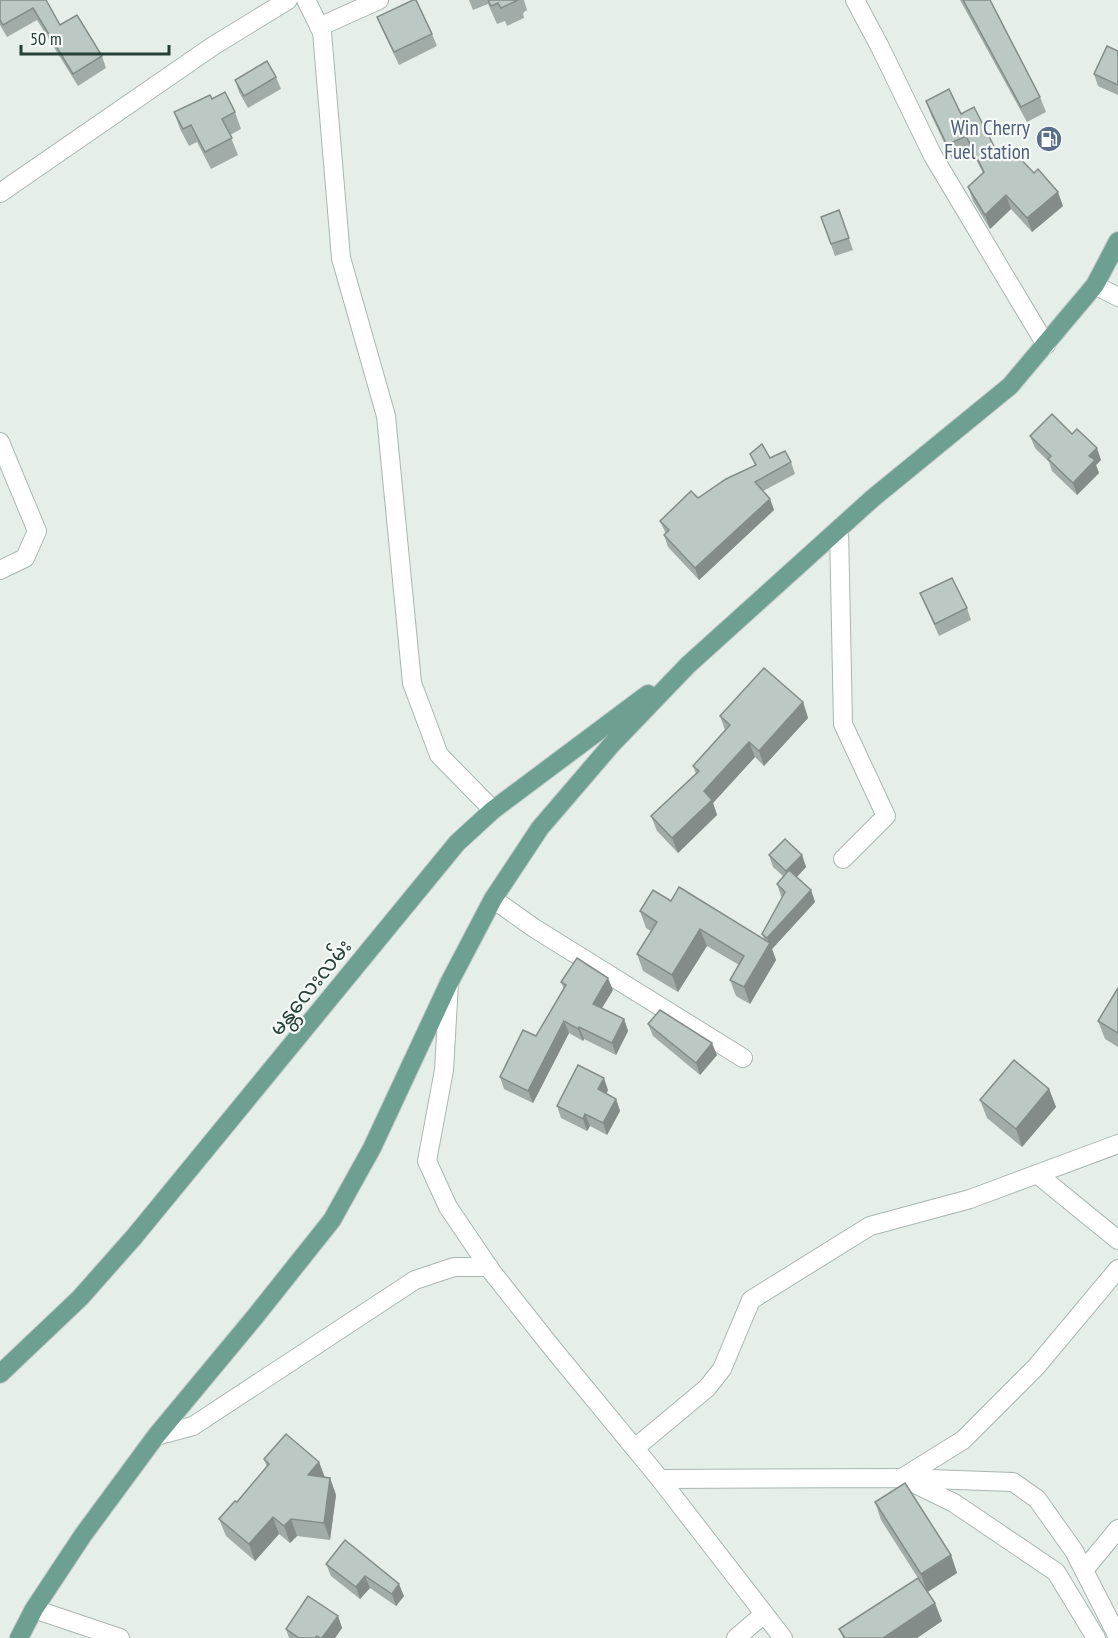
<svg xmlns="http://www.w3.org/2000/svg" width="1118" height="1638" font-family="'PT Sans Narrow','Noto Sans Myanmar',sans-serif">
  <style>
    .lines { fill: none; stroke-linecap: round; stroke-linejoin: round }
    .minor-casing { stroke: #a9b6b1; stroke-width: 20 }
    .major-casing { stroke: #c2c9c7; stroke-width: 20 }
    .minor { stroke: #fff; stroke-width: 18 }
    .major { stroke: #6ea091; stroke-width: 18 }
    .wall { fill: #a1aca8 }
    .shaded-wall { fill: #838c88 }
    .building { fill: #bbc8c3; stroke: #838c88; stroke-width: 1.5 }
    .labels { text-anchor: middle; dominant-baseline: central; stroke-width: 4.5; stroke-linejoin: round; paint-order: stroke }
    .service-label { font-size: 21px; fill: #4e5e75; stroke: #f6faf8; text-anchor: end }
    .street-label { font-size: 21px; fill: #263f37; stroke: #f6faf8 }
  </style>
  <rect width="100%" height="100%" fill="#e6eeea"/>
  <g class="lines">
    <g class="minor-casing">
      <g id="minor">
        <polyline points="306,0 322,32 341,258 386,416 412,683 439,755 493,810"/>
        <polyline points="855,0 880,47 933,156 1046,345"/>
        <polyline points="319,27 379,0"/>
        <polyline points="0,193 213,46 288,0"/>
        <polyline points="1095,285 1118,297"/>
        <polyline points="0,442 37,531 25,558 0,570"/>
        <polyline points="839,529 843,724 886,816 843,859"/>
        <polyline points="493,899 534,928 743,1058"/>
        <polyline points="449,983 444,1070 427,1161 448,1207 492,1272 553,1349 660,1479 902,1478 1013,1482 1037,1499 1074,1551 1118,1637"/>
        <polyline points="1037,1174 1118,1240"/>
        <polyline points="156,1436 193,1426 415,1280 454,1267 489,1267"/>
        <polyline points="635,1448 707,1388 722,1369 751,1300 870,1226 970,1199 1118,1144"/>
        <polyline points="902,1478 963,1440 1036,1367 1118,1269"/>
        <polyline points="660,1479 783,1638"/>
        <polyline points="909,1481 954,1503 1056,1572 1096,1638"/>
        <polyline points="1084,1570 1118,1529"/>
        <polyline points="34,1609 120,1638"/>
        <polyline points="736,1638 764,1614"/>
      </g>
    </g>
    <g class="major-casing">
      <g id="major">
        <polyline points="0,1374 80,1298 134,1237 457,843 493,810 648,694"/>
        <polyline points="19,1638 34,1609 83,1535 156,1436 254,1318 332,1220 372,1148 449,983 493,899 540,828 612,744 688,665 873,498 1010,386 1095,285 1118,241"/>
      </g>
    </g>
    <use href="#minor" class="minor"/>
    <use href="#major" class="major"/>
  </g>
  <g class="wall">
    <polygon points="0,0 46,0 60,25 102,56 106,68 78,86 37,20 7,37 0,25"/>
    <polygon points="469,0 524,0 527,10 523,13 524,18 507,26 505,21 497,24 488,4 473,10"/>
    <polygon points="960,0 990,0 1040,97 1046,112 1027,122"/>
    <polygon points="377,17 432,34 437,46 399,65 382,29"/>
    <polygon points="1118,51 1118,95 1098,86 1094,74"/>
    <polygon points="276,77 281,89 248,108 239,92 235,80"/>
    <polygon points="926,101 961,114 1000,158 1063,206 1032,232 1011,209 990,229 973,201 968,187 983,173 971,150 952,159 931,115"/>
    <polygon points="174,112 235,112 241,129 230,135 238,155 211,169 197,142 189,146 180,129"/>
    <polygon points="839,210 853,250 835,256 821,217"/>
    <polygon points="1072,434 1101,460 1096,465 1099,473 1077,495 1052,471 1049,462 1035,448 1030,436"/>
    <polygon points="750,454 791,462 795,474 763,491 770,499 774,510 699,580 668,547 664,535 666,534 660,521 698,498 755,465"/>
    <polygon points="920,593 967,608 971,620 939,636 925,605"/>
    <polygon points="803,702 808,718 764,766 755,757 713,803 717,815 678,853 657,831 651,816 696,774 693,766 725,730 720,716"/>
    <polygon points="769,855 802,855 806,867 797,877 811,890 815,902 772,949 776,960 750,1004 736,996 730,980 739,965 707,946 678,992 643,971 637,954 651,931 646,928 640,911 671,901 764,939 762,934 782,897 781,896 777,884 783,876 773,867"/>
    <polygon points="561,982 613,990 602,1008 624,1019 628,1031 616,1055 584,1039 583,1041 569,1033 533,1103 504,1089 500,1077 536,1036 564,989"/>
    <polygon points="1118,988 1118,1047 1105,1039 1098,1021"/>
    <polygon points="648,1024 717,1055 700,1075 653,1036"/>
    <polygon points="1049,1089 1056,1107 1022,1147 987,1118 980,1100"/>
    <polygon points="608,1090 606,1094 616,1099 620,1111 607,1135 590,1126 587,1131 561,1118 557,1106"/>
    <polygon points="264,1459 319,1462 325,1477 330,1478 336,1495 330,1540 297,1536 290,1543 279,1534 255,1561 226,1536 219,1519 237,1502 267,1467"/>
    <polygon points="875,1502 951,1555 957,1573 928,1592 942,1621 917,1638 843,1638 839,1629 918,1578 881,1520"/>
    <polygon points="345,1540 404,1596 396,1606 370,1588 360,1599 331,1576 326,1564"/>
    <polygon points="338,1616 342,1628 335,1638 289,1638 286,1629"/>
  </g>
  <g class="shaded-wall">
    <polygon points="1058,192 1063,206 1032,232 1027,218"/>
    <polygon points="1006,195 1011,209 990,229 985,215"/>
    <polygon points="1097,448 1101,460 1096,465 1099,473 1077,495 1073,483 1089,456"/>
    <polygon points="770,499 774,510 699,580 695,568"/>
    <polygon points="803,702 808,718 764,766 759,751"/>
    <polygon points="749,742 755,757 713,803 717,815 678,853 672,838 704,791"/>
    <polygon points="802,855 806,867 791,883 786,871"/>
    <polygon points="811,890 815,902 772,949 776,960 750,1004 744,987 769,944 767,938"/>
    <polygon points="700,929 707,946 678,992 672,975"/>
    <polygon points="608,978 613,990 597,1016 593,1004"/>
    <polygon points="624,1019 628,1031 616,1055 612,1043"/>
    <polygon points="564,1021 569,1033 533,1103 528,1091"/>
    <polygon points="579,1027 584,1039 583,1041 578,1029"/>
    <polygon points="712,1043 717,1055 700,1075 696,1063"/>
    <polygon points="604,1078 608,1090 603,1102 598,1089"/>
    <polygon points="1049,1089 1056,1107 1022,1147 1016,1129"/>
    <polygon points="616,1099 620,1111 607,1135 603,1123"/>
    <polygon points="585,1114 590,1126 587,1131 583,1119"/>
    <polygon points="319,1462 325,1479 308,1475"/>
    <polygon points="330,1478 336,1495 330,1540 324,1523"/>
    <polygon points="273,1517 279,1534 255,1561 249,1544"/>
    <polygon points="291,1519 297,1536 290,1543 284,1526"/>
    <polygon points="951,1555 957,1573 927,1592 921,1574"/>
    <polygon points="365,1576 370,1588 360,1599 356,1587"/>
    <polygon points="399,1584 404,1596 396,1606 392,1594"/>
    <polygon points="935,1603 942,1621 917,1638 883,1638"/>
    <polygon points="338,1616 342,1628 335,1638 322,1638"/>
  </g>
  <g class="building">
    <polygon points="0,0 46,0 60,25 77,15 102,56 73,74 33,8 3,25 0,20"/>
    <polygon points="413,0 416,0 432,34 394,52 377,17"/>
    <polygon points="488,0 518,0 501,8 498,3 491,6"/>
    <polygon points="963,0 990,0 1040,97 1021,107"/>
    <polygon points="1107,46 1118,51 1118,85 1094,74"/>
    <polygon points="267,61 276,77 244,96 235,80"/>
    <polygon points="949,89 961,114 974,107 1000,158 1010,148 1034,173 1038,169 1058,192 1027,218 1006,195 985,215 968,187 984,172 966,136 947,145 926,101"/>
    <polygon points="225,92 235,112 222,119 232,138 205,152 191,125 183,129 174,112 210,95 212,99"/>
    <polygon points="839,210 849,238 831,244 821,217"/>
    <polygon points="1052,414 1072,434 1077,429 1097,448 1089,456 1095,460 1073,483 1048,459 1051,456 1030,436"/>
    <polygon points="762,444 770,458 785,451 791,462 755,482 770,499 695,568 664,535 669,530 660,521 691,491 698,498 726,479 756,465 750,454"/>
    <polygon points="952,578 967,608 935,624 920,593"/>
    <polygon points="764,668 803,702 759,751 749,742 704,791 712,800 672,838 651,816 699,771 693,766 730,725 720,716"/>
    <polygon points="785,839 802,855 786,871 769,855"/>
    <polygon points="789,870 811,890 767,938 762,934 785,892 777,884"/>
    <polygon points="679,887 770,943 744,987 730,980 744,956 700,929 672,975 637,954 657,922 640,911 653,890 671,901"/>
    <polygon points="577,958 608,978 593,1004 624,1019 612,1043 579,1027 578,1029 564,1021 528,1091 500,1077 523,1030 536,1036 566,985 561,982"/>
    <polygon points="1118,988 1118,1033 1098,1021"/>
    <polygon points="660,1010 712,1043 696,1063 648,1024"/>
    <polygon points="1014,1060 1049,1089 1016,1129 980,1100"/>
    <polygon points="578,1065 604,1078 598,1089 616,1099 603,1123 585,1114 583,1119 557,1106"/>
    <polygon points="286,1434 319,1462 308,1475 330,1478 324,1523 291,1519 284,1526 273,1517 249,1544 219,1519 235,1501 237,1502 269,1464 264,1459"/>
    <polygon points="905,1483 951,1555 921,1574 875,1502"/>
    <polygon points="345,1540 399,1584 392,1594 365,1576 356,1587 326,1564"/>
    <polygon points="918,1578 935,1603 883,1638 845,1638 839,1629"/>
    <polygon points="308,1596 338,1616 322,1638 320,1638 317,1636 315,1638 299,1638 286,1629"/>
  </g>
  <defs>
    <g id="fuel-disc" transform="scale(1.35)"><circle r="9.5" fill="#5c6f8a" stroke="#f6faf8"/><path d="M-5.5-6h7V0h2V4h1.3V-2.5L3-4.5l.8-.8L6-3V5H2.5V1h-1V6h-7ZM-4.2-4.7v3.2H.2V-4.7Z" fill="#fff"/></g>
  </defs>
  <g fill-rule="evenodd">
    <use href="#fuel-disc" x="1049" y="139"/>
  </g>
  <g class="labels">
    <g class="service-label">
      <text x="1030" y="127">Win Cherry<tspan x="1030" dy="24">Fuel station</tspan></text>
    </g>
    <g class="street-label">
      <text transform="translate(310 987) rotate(-51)">မန္တလေးလမ်း</text>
    </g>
  </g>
  <path d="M21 45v9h148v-9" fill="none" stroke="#263f37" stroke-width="3"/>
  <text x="30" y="45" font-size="18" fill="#263f37" stroke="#f6faf8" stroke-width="4.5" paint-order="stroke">50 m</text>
</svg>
